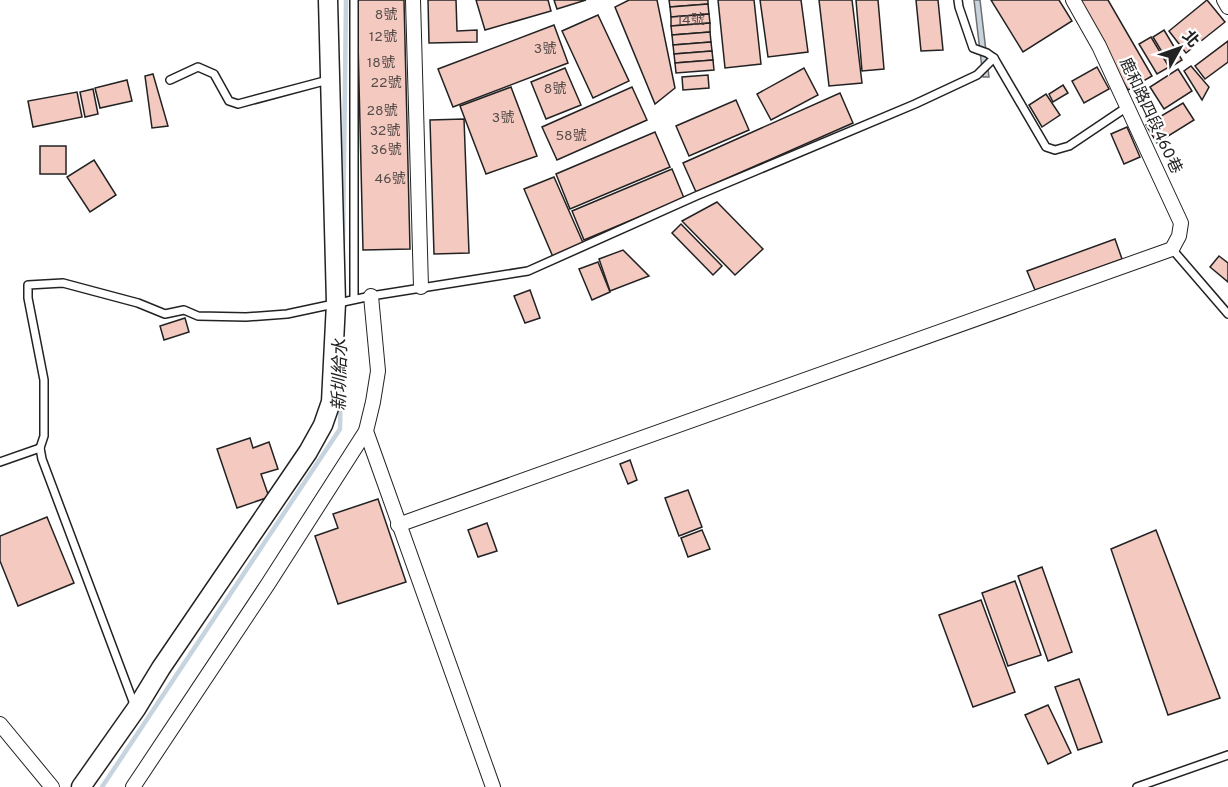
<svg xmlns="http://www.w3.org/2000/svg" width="1228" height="787" font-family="Overpass,'Noto Sans TC',sans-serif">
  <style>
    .water { fill: #c7d3dd; stroke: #6f6f6f; stroke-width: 1.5 }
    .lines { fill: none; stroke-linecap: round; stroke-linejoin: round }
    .stream { stroke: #c7d3dd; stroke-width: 4.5 }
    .building { fill: #f3c9c0; stroke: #222; stroke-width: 1.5 }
    .service-casing { stroke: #222; stroke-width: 10 }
    .minor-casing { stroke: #222; stroke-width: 16 }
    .tertiary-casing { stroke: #222; stroke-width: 21 }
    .service { stroke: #fff; stroke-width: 7 }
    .minor { stroke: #fff; stroke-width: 14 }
    .tertiary { stroke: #fff; stroke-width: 18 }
    .labels { text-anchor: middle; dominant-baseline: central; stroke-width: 4.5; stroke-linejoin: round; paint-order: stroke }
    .number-label { font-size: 14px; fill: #564c4a }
    .street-label { font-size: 16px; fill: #222; stroke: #fff }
    .water-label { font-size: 18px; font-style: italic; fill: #222; stroke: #fff }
  </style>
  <rect width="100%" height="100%" fill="#fff"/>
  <polygon class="water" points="974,0 980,0 989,77 983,77"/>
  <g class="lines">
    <g class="stream">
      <polyline points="343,244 346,0"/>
      <polyline points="102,787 340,429 341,370"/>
    </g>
  </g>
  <g class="building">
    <polygon points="357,0 404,0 410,249 363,250"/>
    <polygon points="428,0 456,0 457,31 477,30 477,42 429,43"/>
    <polygon points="476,0 548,0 551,11 485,30"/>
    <polygon points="554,0 586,0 557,9"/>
    <polygon points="629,0 657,0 675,88 655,104 615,7"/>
    <polygon points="669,0 708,0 708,4 670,7"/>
    <polygon points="718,0 754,0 761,64 725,68"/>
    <polygon points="760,0 801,0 808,52 768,57"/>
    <polygon points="819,0 852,0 862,83 829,86"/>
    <polygon points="856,0 878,0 884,69 862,71"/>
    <polygon points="916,0 938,0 943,50 921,51"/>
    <polygon points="991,0 1059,0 1072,21 1023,52"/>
    <polygon points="1076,0 1108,0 1152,76 1128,90"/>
    <polygon points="1207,0 1225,22 1186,53 1169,31"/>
    <polygon points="708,4 709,14 671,17 670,7"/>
    <polygon points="709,14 710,23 671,26 671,17"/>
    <polygon points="598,15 629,81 593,98 562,31"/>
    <polygon points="710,23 710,32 672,35 671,26"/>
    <polygon points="554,25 568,63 453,107 438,69"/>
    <polygon points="1164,30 1182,60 1171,67 1153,37"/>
    <polygon points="710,32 711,42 673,45 672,35"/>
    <polygon points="1151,37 1169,67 1157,74 1139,44"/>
    <polygon points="1228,41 1228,62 1205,79 1195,66"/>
    <polygon points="711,42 712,51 674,54 673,45"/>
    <polygon points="712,51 713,60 675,63 674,54"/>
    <polygon points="713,60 714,70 676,73 675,63"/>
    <polygon points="1191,66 1209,87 1202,100 1184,71"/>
    <polygon points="1097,67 1109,89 1084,103 1072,81"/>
    <polygon points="565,68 581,105 546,119 531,82"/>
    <polygon points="804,68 818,95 771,120 757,94"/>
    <polygon points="1178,69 1192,91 1164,109 1150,87"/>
    <polygon points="153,74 168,126 152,128 145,76"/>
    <polygon points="708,75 709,88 683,90 682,77"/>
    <polygon points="127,80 132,101 100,108 95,88"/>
    <polygon points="1063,85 1068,93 1053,102 1049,94"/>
    <polygon points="511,87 537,156 486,174 460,106"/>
    <polygon points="632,87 647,120 557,160 542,127"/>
    <polygon points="93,89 98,114 85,117 80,92"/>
    <polygon points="77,92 82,117 33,127 28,101"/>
    <polygon points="840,93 853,123 696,192 683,163"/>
    <polygon points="1046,94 1060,115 1042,127 1029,105"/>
    <polygon points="736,100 749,130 689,156 676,126"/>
    <polygon points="1183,103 1194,120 1157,143 1146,125"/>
    <polygon points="464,119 469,253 434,254 430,120"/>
    <polygon points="1127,127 1140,157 1124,164 1111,134"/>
    <polygon points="655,132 670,167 570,209 556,174"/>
    <rect x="40" y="146" width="26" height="28"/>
    <polygon points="94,160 116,195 90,212 67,177"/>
    <polygon points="672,169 684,198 584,240 572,211"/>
    <polygon points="554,177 584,245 553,257 524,189"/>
    <polygon points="717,202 763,249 735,275 682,221"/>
    <polygon points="681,224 722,266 713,275 672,233"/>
    <polygon points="1115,239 1122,259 1035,290 1027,271"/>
    <polygon points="623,250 649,276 610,291 599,259"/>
    <polygon points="1219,256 1228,263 1228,282 1210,267"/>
    <polygon points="598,262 610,292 592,300 579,269"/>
    <polygon points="530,290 540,318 525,323 514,296"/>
    <polygon points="185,318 189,332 164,340 160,326"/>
    <polygon points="250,438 253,448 269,442 278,469 261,474 269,497 237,508 217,449"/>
    <polygon points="630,460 637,480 628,484 620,464"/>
    <polygon points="688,490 702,527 679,536 665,498"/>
    <polygon points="378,499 406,582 338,604 315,536 338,528 333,514"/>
    <polygon points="47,517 74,583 18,606 0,561 0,536"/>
    <polygon points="487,523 497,551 478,557 468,530"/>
    <polygon points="702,530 710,549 688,557 681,538"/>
    <polygon points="1156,530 1220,698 1168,715 1111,549"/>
    <polygon points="1042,567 1072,652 1048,661 1018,576"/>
    <polygon points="1015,581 1041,655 1008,666 982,593"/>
    <polygon points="981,600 1015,692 973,707 939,615"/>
    <polygon points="1079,679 1102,742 1078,750 1055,687"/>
    <polygon points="1048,705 1071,753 1048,764 1025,715"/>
  </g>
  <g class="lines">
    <g class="service-casing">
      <g id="service">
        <polyline points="958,0 959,7 973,48 987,53 994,58 1046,147 1055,150 1069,146 1127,107"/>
        <polyline points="170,80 198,67 214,74 229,101 238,104 328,80"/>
        <polyline points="1172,249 1228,314"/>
        <polyline points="354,299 354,0"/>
        <polyline points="0,462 40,448"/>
        <polyline points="134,704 42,459 40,448 44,436 44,380 28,298 28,285 63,283 138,303 165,314 184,310 198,316 246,317 287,314 371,296 528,271 696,196 915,104 977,75 994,58"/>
        <polyline points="1137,787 1228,755"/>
      </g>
    </g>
    <g class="minor-casing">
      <g id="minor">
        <polyline points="413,0 421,287"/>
        <polyline points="1224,0 1228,7"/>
        <polyline points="371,296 378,371 373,402 366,431 493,787"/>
        <polyline points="398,525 1172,249 1179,236 1181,223 1099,46 1073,0"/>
        <polyline points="0,724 52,787"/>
        <polyline points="133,787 268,584 366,431"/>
      </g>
    </g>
    <g class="tertiary-casing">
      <polyline id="tertiary" points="81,787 136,709 161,668 308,452 323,425 331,402 336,303 328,0"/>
    </g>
    <use href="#service" class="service"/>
    <use href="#minor" class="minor"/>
    <use href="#tertiary" class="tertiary"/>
  </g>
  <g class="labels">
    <g class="number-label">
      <text x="386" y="15">8號</text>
      <text x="691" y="20">14號</text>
      <text x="383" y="37">12號</text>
      <text x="545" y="49">3號</text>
      <text x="381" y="63">18號</text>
      <text x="386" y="83">22號</text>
      <text x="555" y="89">8號</text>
      <text x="382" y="111">28號</text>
      <text x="503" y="118">3號</text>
      <text x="385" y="131">32號</text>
      <text x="571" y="136">58號</text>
      <text x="386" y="150">36號</text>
      <text x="390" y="179">46號</text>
    </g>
    <g class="street-label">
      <text transform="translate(1150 116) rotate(65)">鹿和路四段460巷</text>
    </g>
    <g class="water-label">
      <text transform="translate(341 375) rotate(-89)">新圳給水</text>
    </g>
  </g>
  <g transform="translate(1180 48) rotate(50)" stroke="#ffffff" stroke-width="4.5" paint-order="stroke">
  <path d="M0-4.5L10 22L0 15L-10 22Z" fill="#222222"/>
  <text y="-9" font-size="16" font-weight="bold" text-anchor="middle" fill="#222222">北</text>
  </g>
</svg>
